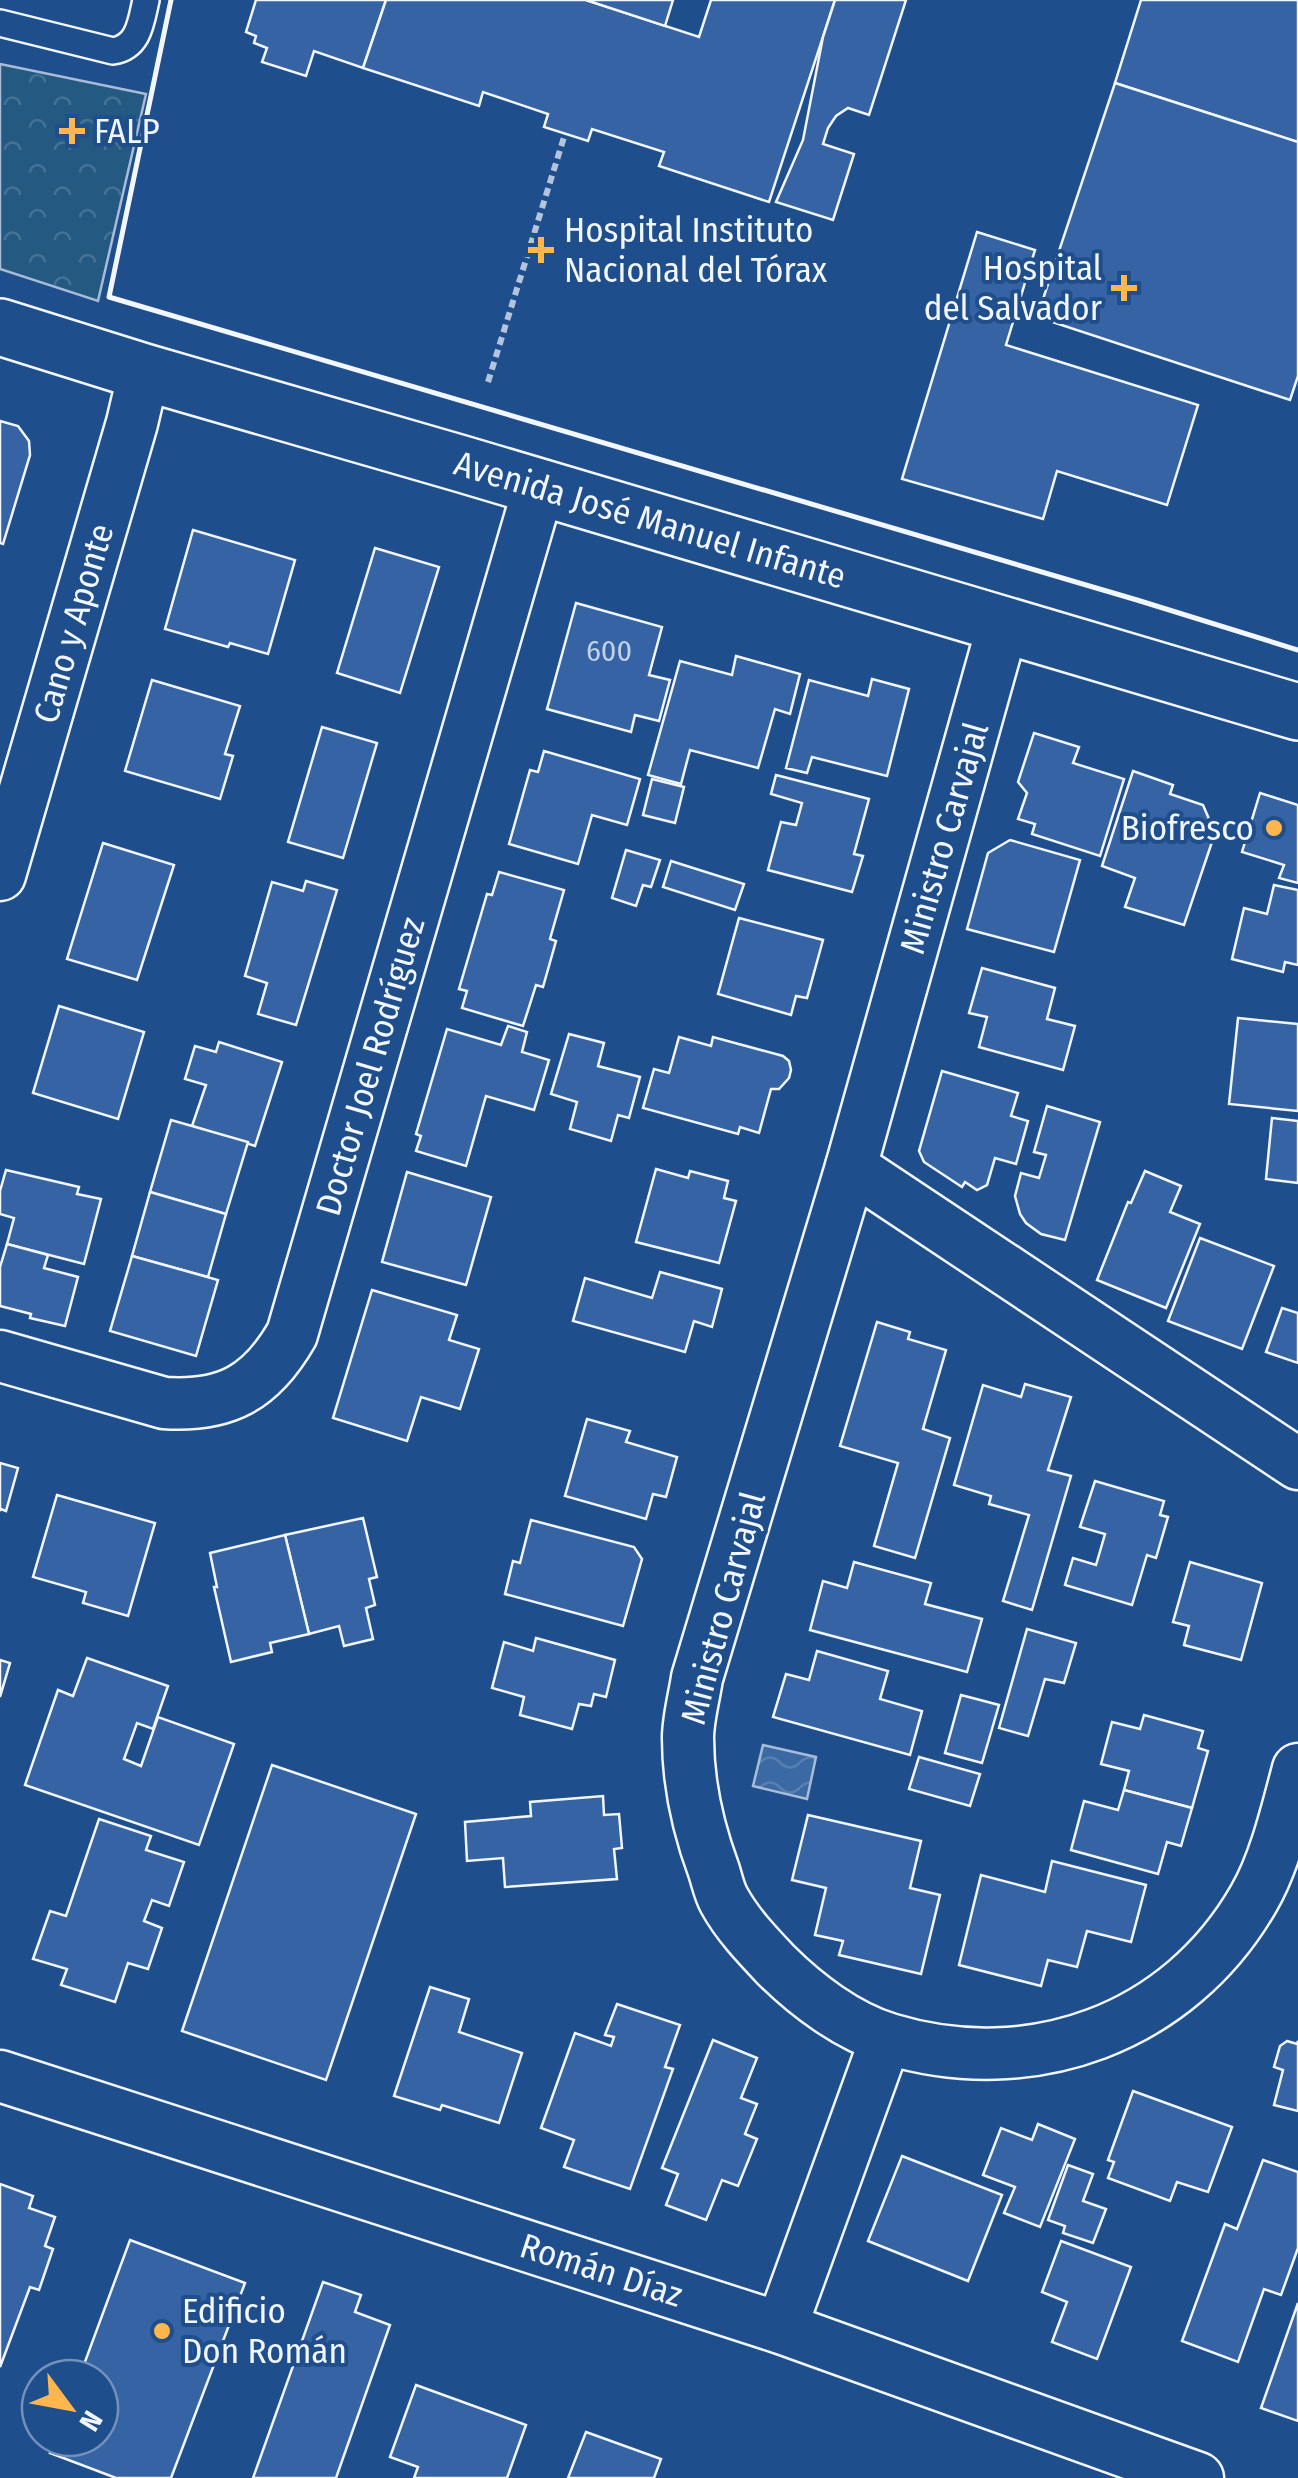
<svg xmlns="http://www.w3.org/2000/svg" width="1298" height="2478" font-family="'Fira Sans Condensed',sans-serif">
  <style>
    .forest { fill: url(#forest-crowns); stroke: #a8bbd7; stroke-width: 2.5 }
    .water { fill: url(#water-waves); stroke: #a8bbd7; stroke-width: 2.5 }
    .building { fill: #3563a3; stroke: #f2f6ff; stroke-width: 2.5 }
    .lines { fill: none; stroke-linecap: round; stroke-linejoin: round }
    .lane-casing { stroke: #f2f6ff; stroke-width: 30 }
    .street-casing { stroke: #f2f6ff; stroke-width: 55 }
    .secondary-casing { stroke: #f2f6ff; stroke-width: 60 }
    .path { stroke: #b3c4dc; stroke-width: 6; stroke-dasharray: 8 5; stroke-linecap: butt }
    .lane { stroke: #1f4e8c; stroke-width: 25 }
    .street { stroke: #1f4e8c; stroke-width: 50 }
    .secondary { stroke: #1f4e8c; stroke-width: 55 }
    .wall { stroke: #f2f6ff; stroke-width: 5 }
    .poi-dot { fill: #ffb74d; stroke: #1f4e8c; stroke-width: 4 }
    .labels { text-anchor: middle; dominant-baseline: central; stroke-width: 8; stroke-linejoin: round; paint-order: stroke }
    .number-label { font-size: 30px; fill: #c3d1e8 }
    .poi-label { font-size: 35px; fill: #f2f6ff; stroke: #1f4e8c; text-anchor: start }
    .street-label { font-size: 35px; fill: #f2f6ff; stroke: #1f4e8c }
  </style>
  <defs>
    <pattern id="forest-crowns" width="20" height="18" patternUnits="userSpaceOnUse" patternTransform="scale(2.5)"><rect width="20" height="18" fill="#245a82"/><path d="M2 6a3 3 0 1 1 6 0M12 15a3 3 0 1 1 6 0" fill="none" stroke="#447295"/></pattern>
    <pattern id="water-waves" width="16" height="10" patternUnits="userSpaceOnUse" patternTransform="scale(2.5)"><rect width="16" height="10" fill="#3b69a3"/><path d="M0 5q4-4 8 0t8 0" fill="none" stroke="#587fb1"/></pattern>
  </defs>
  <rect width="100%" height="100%" fill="#1f4e8c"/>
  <polygon class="forest" points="0,64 146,94 98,301 0,269"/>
  <polygon class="water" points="763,1745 816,1757 807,1799 753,1786"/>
  <g class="building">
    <polygon points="256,0 386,0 363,68 314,51 306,76 262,62 267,48 254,43 256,36 246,32"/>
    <polygon points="386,0 586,0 699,37 711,0 835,0 769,202 659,166 664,152 592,129 588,141 544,127 548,114 483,92 479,106 363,68"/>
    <polygon points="586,0 673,0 665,26"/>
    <polygon points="835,0 906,0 869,115 848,108 836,116 828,128 823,144 854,154 833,220 776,202 803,140 823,37"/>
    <polygon points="1141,0 1298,0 1298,142 1115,83"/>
    <polygon points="1115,83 1298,142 1298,376 1290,400 1037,317"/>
    <polygon points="977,232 1035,250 1006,345 1198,405 1167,505 1057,471 1043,519 902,479"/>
    <polygon points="0,421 18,426 29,441 30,455 3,544 0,543"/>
    <polygon points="193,530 295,560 268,654 230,643 228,647 165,629"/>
    <polygon points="375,548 439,567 400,693 337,673"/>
    <polygon points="576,603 662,627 649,675 670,680 659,721 635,715 631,732 547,709"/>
    <polygon points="736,656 800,674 790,714 775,709 758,768 690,750 681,784 648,775 680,661 732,675"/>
    <polygon points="872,679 909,689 887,776 812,757 807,773 786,768 809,680 868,696"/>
    <polygon points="152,680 240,706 225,754 233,756 220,799 125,771"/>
    <polygon points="322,727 377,743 343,858 288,842"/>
    <polygon points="1034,733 1079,747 1073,763 1124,779 1100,856 1032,834 1035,824 1018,819 1027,793 1018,782"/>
    <polygon points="544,751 640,779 627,825 592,815 578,864 509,844 530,770 538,772"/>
    <polygon points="1133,771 1173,785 1170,794 1203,805 1215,833 1184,925 1125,907 1135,878 1102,866"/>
    <polygon points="776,775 869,799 854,854 863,856 852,892 768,870 781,822 796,825 802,803 771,794"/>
    <polygon points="652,779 684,787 675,823 643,815"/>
    <polygon points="1260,793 1298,805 1298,883 1279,878 1284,865 1242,852"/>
    <polygon points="1010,840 1080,860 1054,952 967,929 988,853"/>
    <polygon points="103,843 174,865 137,980 67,959"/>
    <polygon points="626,850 660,860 651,887 643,885 636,906 612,898"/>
    <polygon points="671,861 744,884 735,910 663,887"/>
    <polygon points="499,872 564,890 550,939 556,941 543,987 536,985 523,1026 462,1008 467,991 459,989 487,894 492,895"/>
    <polygon points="306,881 337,890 296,1025 258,1014 267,983 245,976 272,882 303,891"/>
    <polygon points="1274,885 1298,890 1298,965 1285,962 1283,972 1232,959 1244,908 1267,914"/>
    <polygon points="739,918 823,940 807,998 796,996 791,1015 718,994"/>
    <polygon points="982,968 1055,988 1047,1019 1075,1026 1063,1070 979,1047 987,1017 969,1013"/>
    <polygon points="59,1006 144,1032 118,1119 33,1093"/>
    <polygon points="1238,1018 1298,1024 1298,1111 1229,1104"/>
    <polygon points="508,1026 527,1032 522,1052 549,1060 534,1110 486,1096 466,1166 416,1151 421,1136 416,1134 447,1029 501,1045"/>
    <polygon points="569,1034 604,1043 598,1066 640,1077 629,1118 618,1115 611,1141 570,1129 577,1102 551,1094"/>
    <polygon points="679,1037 711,1046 713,1037 783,1056 789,1061 791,1070 789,1078 779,1089 771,1089 759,1133 740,1127 738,1134 643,1108 654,1069 669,1073"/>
    <polygon points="219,1042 282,1062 255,1146 192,1126 206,1085 185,1079 195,1046 216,1052"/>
    <polygon points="942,1071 1018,1093 1011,1116 1028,1121 1016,1164 995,1158 987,1185 977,1190 965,1182 962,1187 924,1162 919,1151"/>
    <polygon points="1047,1106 1100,1122 1065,1240 1041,1234 1026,1223 1020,1214 1015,1196 1021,1173 1039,1178 1046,1155 1034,1152"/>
    <polygon points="1272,1118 1298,1121 1298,1183 1266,1179"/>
    <polygon points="171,1120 248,1142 226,1214 150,1192"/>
    <polygon points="656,1169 688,1178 690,1171 728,1181 724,1198 736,1201 719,1263 636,1242"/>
    <polygon points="6,1170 79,1187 77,1194 101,1199 84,1264 7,1244 14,1218 0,1214 0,1191"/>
    <polygon points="1145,1171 1181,1186 1170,1212 1200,1224 1166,1308 1097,1280 1128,1202 1131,1203"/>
    <polygon points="407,1172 491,1197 466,1285 382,1262"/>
    <polygon points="150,1192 226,1214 208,1277 132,1256"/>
    <polygon points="1200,1238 1274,1266 1242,1349 1168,1321"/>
    <polygon points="7,1244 48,1255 44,1268 78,1277 65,1326 30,1318 31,1314 0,1306 0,1267"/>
    <polygon points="132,1256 218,1280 196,1356 110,1331"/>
    <polygon points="660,1272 722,1289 712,1327 694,1321 685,1352 573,1321 585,1278 652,1298"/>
    <polygon points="372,1290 457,1315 449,1340 479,1349 460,1409 421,1397 407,1441 333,1418"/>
    <polygon points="1282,1308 1298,1313 1298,1363 1266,1352"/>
    <polygon points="877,1322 910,1332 908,1339 946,1350 923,1429 950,1438 915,1558 874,1546 898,1463 840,1446"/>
    <polygon points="1025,1384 1071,1397 1048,1470 1071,1476 1032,1610 1003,1601 1029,1515 989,1504 991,1496 954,1485 983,1385 1021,1397"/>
    <polygon points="587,1419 630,1431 626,1442 677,1457 666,1497 653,1494 646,1519 565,1496"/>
    <polygon points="0,1463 18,1468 6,1511 1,1509 0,1511"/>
    <polygon points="1095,1481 1164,1501 1160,1515 1168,1517 1156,1558 1147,1555 1132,1605 1065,1585 1073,1558 1096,1565 1105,1534 1080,1527"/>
    <polygon points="57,1495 155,1523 128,1616 83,1603 86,1592 33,1577"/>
    <polygon points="363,1518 377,1577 369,1579 375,1605 366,1608 373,1639 344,1646 339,1626 309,1634 285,1535"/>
    <polygon points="531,1520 634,1547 642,1559 623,1626 505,1594 513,1561 520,1563"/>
    <polygon points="285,1535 309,1634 270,1643 272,1652 231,1662 214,1587 217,1587 210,1553"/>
    <polygon points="854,1562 931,1583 925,1604 982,1619 967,1672 810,1630 823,1581 847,1588"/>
    <polygon points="1190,1562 1262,1583 1241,1660 1184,1645 1189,1626 1173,1622"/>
    <polygon points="1027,1629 1076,1643 1064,1683 1045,1679 1028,1736 999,1728"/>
    <polygon points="536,1638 615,1660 606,1697 594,1694 591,1706 579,1704 572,1729 520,1715 524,1697 492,1688 504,1642 533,1651"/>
    <polygon points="817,1651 888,1671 880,1699 922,1711 910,1755 773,1717 786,1674 809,1680"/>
    <polygon points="87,1658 168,1686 153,1729 137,1723 124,1759 141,1766 158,1717 234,1744 199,1845 25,1785 58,1690 73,1696"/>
    <polygon points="0,1660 10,1663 0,1697"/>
    <polygon points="961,1695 999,1705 982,1763 945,1753"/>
    <polygon points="1144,1715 1203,1731 1198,1748 1208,1751 1192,1808 1124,1790 1129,1771 1101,1764 1112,1722 1140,1729"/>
    <polygon points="919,1757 980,1774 970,1806 909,1789"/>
    <polygon points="272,1765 416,1814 326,2080 182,2031"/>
    <polygon points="1124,1790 1192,1808 1181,1846 1167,1842 1158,1874 1071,1850 1084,1801 1118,1810"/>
    <polygon points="603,1796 604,1815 619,1814 622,1848 614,1849 617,1879 505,1887 503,1858 467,1861 465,1822 531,1816 530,1802"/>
    <polygon points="808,1815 921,1841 910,1888 940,1895 921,1974 839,1955 843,1941 815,1935 826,1888 792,1880"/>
    <polygon points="99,1819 151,1836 146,1850 184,1862 169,1906 152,1900 144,1921 162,1928 148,1969 128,1963 115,2002 61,1985 67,1969 33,1959 50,1911 66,1916"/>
    <polygon points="1052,1861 1146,1885 1131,1942 1087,1931 1077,1967 1048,1960 1041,1986 959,1965 981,1875 1045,1892"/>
    <polygon points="430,1987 469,1999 459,2032 522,2053 499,2123 442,2105 440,2110 394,2096"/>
    <polygon points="617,2004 680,2025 665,2067 673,2069 630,2189 564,2167 574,2140 541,2128 575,2033 611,2046 614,2037 605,2035"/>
    <polygon points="713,2040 757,2058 741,2098 757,2104 745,2134 757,2139 738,2186 722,2180 706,2220 666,2205 678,2174 662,2168"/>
    <polygon points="1287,2041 1297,2044 1298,2041 1298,2111 1274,2105 1283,2070 1274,2067 1280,2046"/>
    <polygon points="1133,2091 1232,2127 1208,2192 1177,2182 1170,2201 1108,2178 1114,2162 1108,2160"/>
    <polygon points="1038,2124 1075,2139 1040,2227 1004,2213 1015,2187 983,2175 1001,2128 1032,2140"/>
    <polygon points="902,2156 1002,2195 968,2281 868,2241"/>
    <polygon points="1263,2160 1298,2172 1298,2248 1281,2295 1264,2289 1238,2362 1182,2341 1225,2224 1237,2229"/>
    <polygon points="1068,2165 1093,2174 1083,2201 1106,2209 1093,2243 1063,2233 1065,2226 1048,2220"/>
    <polygon points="0,2184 33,2196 29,2208 55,2217 45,2246 53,2249 39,2290 30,2287 0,2367"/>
    <polygon points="130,2240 245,2283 171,2478 116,2478 50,2453 56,2438 100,2438 100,2378 79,2378"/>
    <polygon points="1061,2241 1131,2267 1097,2359 1052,2342 1067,2302 1042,2292"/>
    <polygon points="323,2282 361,2295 355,2312 390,2325 336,2478 253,2478"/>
    <polygon points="1298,2303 1298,2421 1261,2408"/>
    <polygon points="416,2385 526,2425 507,2478 414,2478 418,2467 390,2457"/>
    <polygon points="586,2432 661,2459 654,2478 568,2478"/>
  </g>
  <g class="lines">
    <g class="lane-casing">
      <path id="lane" d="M0,23L113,51C139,47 141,22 146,0"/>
    </g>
    <g class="street-casing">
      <g id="street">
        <path d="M1003,625L851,1167L697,1678C694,1698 688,1719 688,1738C688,1785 698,1828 714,1871C717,1880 719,1891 724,1900C737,1924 757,1945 776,1965C806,1995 847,2026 889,2039C1031,2082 1179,2029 1254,1898C1275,1862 1287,1810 1298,1769"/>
        <path id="s1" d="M0,875L132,423L144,372"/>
        <polyline points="851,1167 1298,1464"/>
        <path id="s2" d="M0,1356L164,1403C226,1407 261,1388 292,1334L539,487"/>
        <path id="s3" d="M0,2076L781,2328L1198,2478"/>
        <polyline points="781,2328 886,2038"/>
      </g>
    </g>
    <g class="secondary-casing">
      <g id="secondary">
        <path id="s4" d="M0,327L144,372L462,464L1298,712"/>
      </g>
    </g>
    <polyline class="path" points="488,382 565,134"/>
    <use href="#lane" class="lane"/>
    <use href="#street" class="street"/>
    <use href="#secondary" class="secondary"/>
    <polyline class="wall" points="171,0 109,297 1137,600 1298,650"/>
  </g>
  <g class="poi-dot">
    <path d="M67 116h10v10h10v10h-10v10h-10v-10h-10v-10h10z"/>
    <path d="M536 235h10v10h10v10h-10v10h-10v-10h-10v-10h10z"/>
    <path d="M1119 273h10v10h10v10h-10v10h-10v-10h-10v-10h10z"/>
    <circle cx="1274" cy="828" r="10"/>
    <circle cx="162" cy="2331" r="10"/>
  </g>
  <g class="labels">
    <g class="number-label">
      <text x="609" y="651">600</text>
    </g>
    <g class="poi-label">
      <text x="94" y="131">FALP</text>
      <text x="564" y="230">Hospital Instituto<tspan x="564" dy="40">Nacional del Tórax</tspan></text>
      <text x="1102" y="268" text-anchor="end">Hospital<tspan x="1102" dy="40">del Salvador</tspan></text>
      <text x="1254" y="828" text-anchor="end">Biofresco</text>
      <text x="182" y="2311">Edificio<tspan x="182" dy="40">Don Román</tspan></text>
    </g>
    <g class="street-label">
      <text stroke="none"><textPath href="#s4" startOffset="678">Avenida José Manuel Infante</textPath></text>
      <text stroke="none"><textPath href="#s1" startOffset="262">Cano y Aponte</textPath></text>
      <text transform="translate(944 838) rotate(-74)">Ministro Carvajal</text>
      <text stroke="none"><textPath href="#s2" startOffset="605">Doctor Joel Rodríguez</textPath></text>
      <text transform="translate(723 1608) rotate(-75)">Ministro Carvajal</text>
      <text stroke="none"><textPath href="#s3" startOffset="632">Román Díaz</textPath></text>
    </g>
  </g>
  <g transform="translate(70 2408) rotate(122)"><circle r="48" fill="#1f4e8c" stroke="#7391ba" stroke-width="2.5"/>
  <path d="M0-8L18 38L0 25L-18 38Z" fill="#ffb74d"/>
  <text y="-15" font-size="28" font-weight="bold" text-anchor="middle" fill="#f2f6ff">N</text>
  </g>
</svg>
